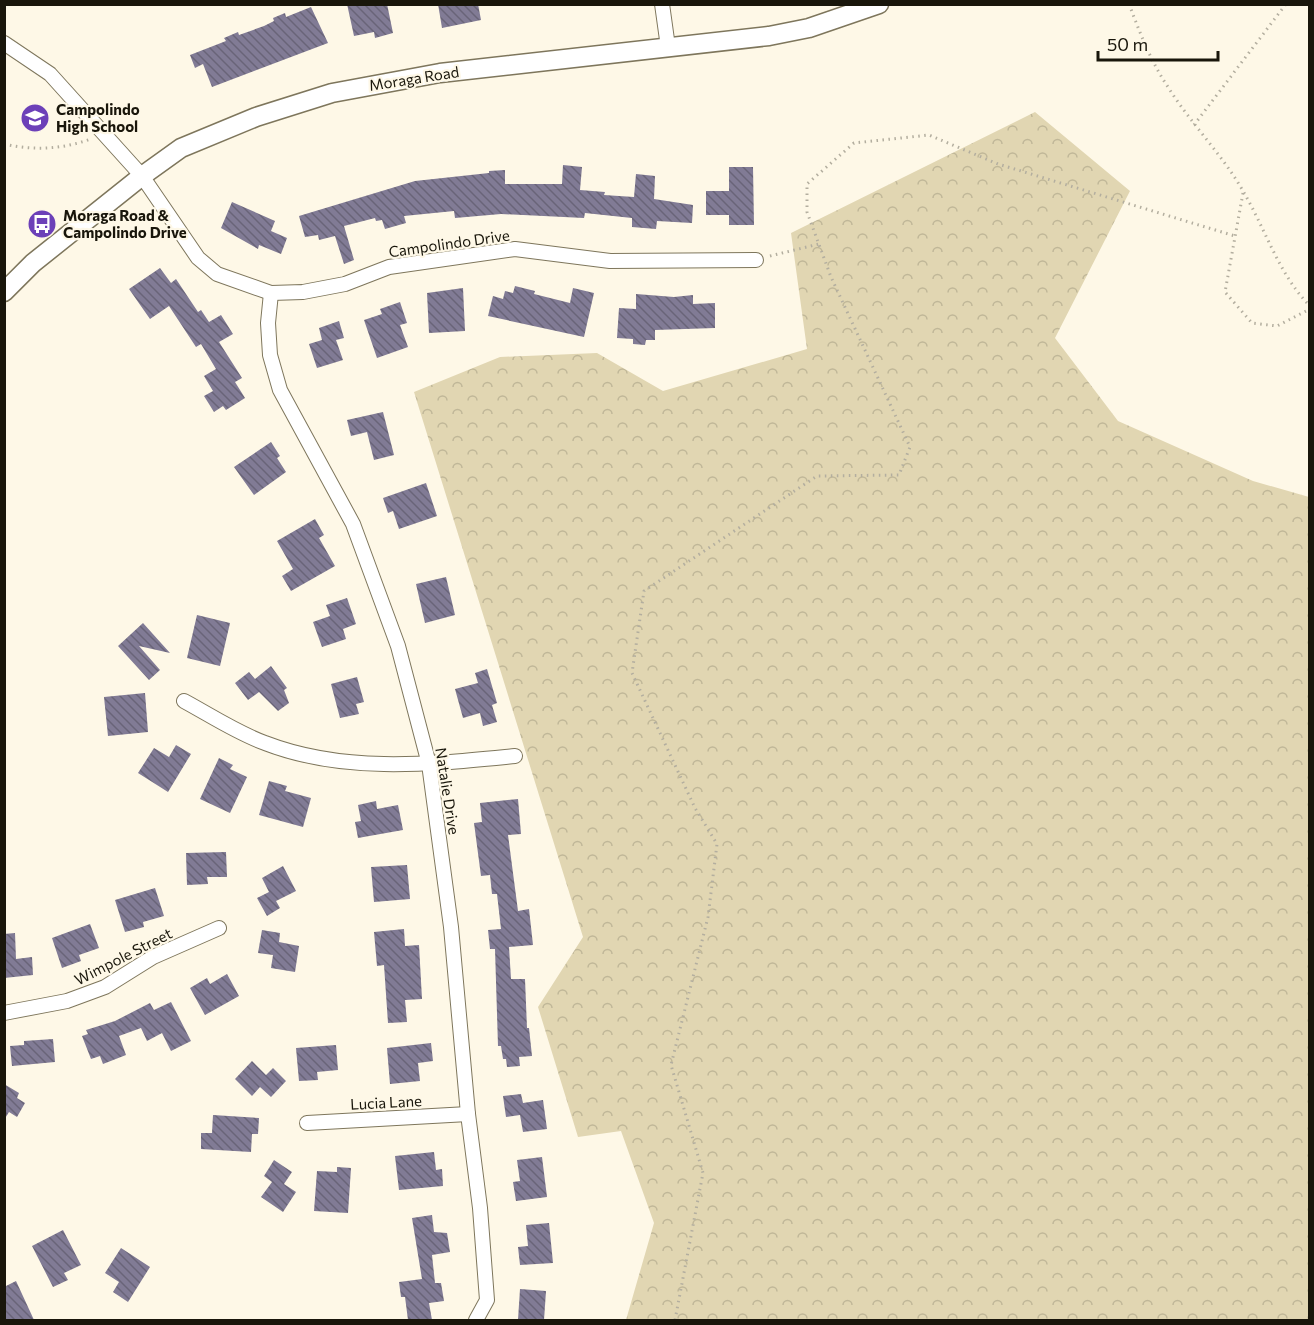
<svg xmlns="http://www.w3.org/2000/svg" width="1314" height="1325" font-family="Commissioner,sans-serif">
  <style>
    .forest { fill: url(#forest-crowns) }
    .building { fill: url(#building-back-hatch) }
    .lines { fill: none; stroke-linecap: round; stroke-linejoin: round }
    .street-casing { stroke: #7e765c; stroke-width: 16 }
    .secondary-casing { stroke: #7e765c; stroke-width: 21 }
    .path { stroke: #b3ae9f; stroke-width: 3; stroke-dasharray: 1.5 4.5; stroke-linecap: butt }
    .street { stroke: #fff; stroke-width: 14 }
    .secondary { stroke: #fff; stroke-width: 18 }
    .labels { text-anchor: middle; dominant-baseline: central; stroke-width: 4.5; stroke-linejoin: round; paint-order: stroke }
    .street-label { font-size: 15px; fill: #19160b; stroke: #fef8e7 }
    .poi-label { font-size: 15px; font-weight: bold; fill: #19160b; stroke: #fef8e7; text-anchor: start }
  </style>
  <defs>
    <pattern id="forest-crowns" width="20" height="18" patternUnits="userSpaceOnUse" patternTransform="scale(1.5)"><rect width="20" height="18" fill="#e1d6b2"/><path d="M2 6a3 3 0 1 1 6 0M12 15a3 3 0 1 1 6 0" fill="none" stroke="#c0b798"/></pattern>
    <pattern id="building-back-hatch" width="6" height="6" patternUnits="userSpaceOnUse" patternTransform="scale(1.5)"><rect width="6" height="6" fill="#817b95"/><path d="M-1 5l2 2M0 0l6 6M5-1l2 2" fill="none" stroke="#696478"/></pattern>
  </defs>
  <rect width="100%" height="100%" fill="#fef8e7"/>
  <polygon class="forest" points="1035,112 1130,191 1055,338 1118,421 1253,481 1309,497 1309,1320 626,1320 654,1223 621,1131 578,1137 538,1007 583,937 414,392 500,357 597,353 663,391 807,349 791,233"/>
  <g class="building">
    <polygon points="347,4 387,4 393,33 375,38 374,32 354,36"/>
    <polygon points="438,4 478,4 481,20 442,28"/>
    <polygon points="311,7 328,43 212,87 203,64 195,68 190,55 226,41 224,38 238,32 239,35 264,26 274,21 273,18 285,13 286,17"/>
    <polygon points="563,165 582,167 580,190 605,192 604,195 634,197 636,174 655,176 654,199 693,205 692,223 657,221 656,229 632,227 632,218 585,213 584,218 501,214 455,218 454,211 404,216 406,223 385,229 382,220 376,221 375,218 344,226 354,260 344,264 335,236 319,240 318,235 305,237 299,216 415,181 489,173 489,171 505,170 505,184 562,184"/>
    <polygon points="729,167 753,167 754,225 729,225 729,215 706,215 706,191 729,191"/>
    <polygon points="232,202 275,221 271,231 287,238 281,254 259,245 258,249 221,228"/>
    <polygon points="160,268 171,283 176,279 198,312 201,310 209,322 221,315 233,334 219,342 242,378 235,382 245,398 226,410 223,406 214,412 204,396 213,391 204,376 216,369 201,344 196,347 169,306 150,319 129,289"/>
    <polygon points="515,286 535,291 534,294 570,303 573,288 594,293 584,337 488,316 493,296 503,299 505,291 513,293"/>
    <polygon points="463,288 465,331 429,333 427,293"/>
    <polygon points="636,294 674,297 693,295 693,304 715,303 715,328 655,330 655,340 646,340 645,345 633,344 633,339 617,338 619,308 636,309"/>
    <polygon points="400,302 407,323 400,325 408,347 377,358 364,320 382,314 380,309"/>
    <polygon points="339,321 344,338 336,340 343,360 317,368 309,344 322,340 319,328"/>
    <polygon points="383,412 394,455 374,460 367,432 351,436 347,420"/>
    <polygon points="271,442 280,456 277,458 286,472 254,495 234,467"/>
    <polygon points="426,483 437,516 399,529 393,511 388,513 383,498"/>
    <polygon points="315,519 324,535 319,538 335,566 291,591 282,576 293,569 277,541"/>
    <polygon points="446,577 455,615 425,623 416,584"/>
    <polygon points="347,598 356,624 343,629 346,639 322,647 313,622 330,616 326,605"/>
    <polygon points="197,615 230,623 220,666 187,658"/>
    <polygon points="143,623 170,653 139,646 160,670 149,680 118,646"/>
    <polygon points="271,666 287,688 284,690 289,703 278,711 259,692 248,700 235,683 249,672 255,679"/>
    <polygon points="487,669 497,703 492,705 497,722 483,726 480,713 463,718 455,689 478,683 475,673"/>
    <polygon points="357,677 364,702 356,704 359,714 340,718 331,684"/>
    <polygon points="145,693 148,732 108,736 104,697"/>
    <polygon points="176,745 191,754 168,792 138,773 154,748 169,757"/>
    <polygon points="219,758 233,765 230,769 247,777 230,813 200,799"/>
    <polygon points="269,781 287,786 285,791 311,798 303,827 259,815"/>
    <polygon points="518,799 521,834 508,835 518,911 529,909 533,945 509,947 511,979 525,979 527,1028 529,1028 532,1056 519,1057 520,1066 507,1067 506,1059 503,1059 501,1046 498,1046 495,949 490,949 488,930 501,929 497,894 492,894 490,875 481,876 474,823 482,822 480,803"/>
    <polygon points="376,801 377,809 398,805 403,830 358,838 355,822 361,821 358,805"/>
    <polygon points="226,852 227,877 207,877 208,884 187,885 186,853"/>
    <polygon points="407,865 410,899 374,902 371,867"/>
    <polygon points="283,866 296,891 276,901 280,908 267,916 257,898 269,892 262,878"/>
    <polygon points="155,888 164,916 143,922 144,927 125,932 115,900"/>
    <polygon points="90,924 99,948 79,955 81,961 62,968 52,938"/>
    <polygon points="404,929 405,946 419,945 422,999 405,1000 407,1022 388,1023 384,965 377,966 374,932"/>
    <polygon points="262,930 280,933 279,942 299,946 295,972 271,968 273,955 258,953"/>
    <polygon points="15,933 16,959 32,957 33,975 4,978 4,934"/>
    <polygon points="227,974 239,996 205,1015 190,988 207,978 210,984"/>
    <polygon points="171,1002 191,1041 171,1051 162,1033 147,1041 141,1028 119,1036 126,1055 103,1064 100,1056 91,1059 82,1036 88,1034 86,1030 115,1021 150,1003 154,1010"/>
    <polygon points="53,1039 55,1062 12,1066 10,1046 24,1045 24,1041"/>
    <polygon points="431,1043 433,1061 418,1063 420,1081 390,1084 387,1048"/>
    <polygon points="336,1045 338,1070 317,1072 318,1080 299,1081 296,1048"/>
    <polygon points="252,1061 266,1075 273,1068 286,1081 271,1097 260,1087 252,1096 235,1079"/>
    <polygon points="4,1084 19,1093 17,1098 25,1103 17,1117 9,1112 4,1120"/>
    <polygon points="521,1094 523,1103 543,1100 547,1129 523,1132 520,1115 506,1117 503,1096"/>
    <polygon points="213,1115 259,1118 258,1134 252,1134 251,1152 201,1149 201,1133 212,1133"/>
    <polygon points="434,1152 436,1170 442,1169 443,1186 399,1190 395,1156"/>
    <polygon points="542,1157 547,1197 516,1201 513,1182 520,1181 517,1160"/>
    <polygon points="274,1160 292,1172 284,1184 296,1192 283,1212 261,1197 272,1182 264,1176"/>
    <polygon points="337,1167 351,1168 348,1213 314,1211 317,1171 337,1172"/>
    <polygon points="432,1215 434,1232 447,1233 450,1252 432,1255 435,1283 441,1283 444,1301 429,1303 432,1320 408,1320 405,1297 401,1297 399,1282 422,1279 412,1218"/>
    <polygon points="549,1223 553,1263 520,1265 518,1247 528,1246 526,1225"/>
    <polygon points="63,1230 81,1265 64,1273 68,1280 53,1287 32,1246"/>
    <polygon points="121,1248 150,1267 128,1302 113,1292 119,1282 105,1273"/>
    <polygon points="16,1281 34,1320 4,1320 4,1287"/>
    <polygon points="520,1289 546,1291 544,1320 518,1320"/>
  </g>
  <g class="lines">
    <g class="street-casing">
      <g id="street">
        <polyline points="662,4 668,47"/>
        <polyline points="4,43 50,74 142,176 198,258 217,274 271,293 303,292 345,284 389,267 515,249 610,261 756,260"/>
        <polyline points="271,293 268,323 270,355 280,390 353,524 398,646 429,764 451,927 468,1114 480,1208 487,1300 476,1320"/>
        <path d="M184,701C210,715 237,733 265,743C345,774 432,764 515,756"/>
        <polyline points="4,1013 67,1001 105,987 153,957 219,928"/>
        <polyline points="307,1123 468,1114"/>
      </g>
    </g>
    <g class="secondary-casing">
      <polyline id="secondary" points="4,292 33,263 142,176 181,148 256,117 332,93 440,73 769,36 809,28 879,4"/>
    </g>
    <g class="path">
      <path d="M1129,4C1140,33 1151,62 1168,87C1191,124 1222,154 1243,191C1265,228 1279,275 1310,306"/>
      <polyline points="1194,125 1286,4"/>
      <path d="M4,144C34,151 63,149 91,139"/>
      <polyline points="1243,193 1225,292 1252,323 1277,326 1310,309"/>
      <polyline points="770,256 819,244"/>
      <polyline points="675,1320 703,1173 671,1065 708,917 717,844 695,808 632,673 644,591 817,476 899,475 910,447 831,277 807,212 807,184 854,143 929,135 998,164 1235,236"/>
    </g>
    <use href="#street" class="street"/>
    <use href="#secondary" class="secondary"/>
  </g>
  <defs>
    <g id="school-disc" transform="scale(1.5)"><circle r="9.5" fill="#6c40b8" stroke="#fef8e7"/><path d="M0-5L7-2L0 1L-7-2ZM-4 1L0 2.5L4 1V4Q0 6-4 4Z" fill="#fff"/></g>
    <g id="bus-disc" transform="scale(1.5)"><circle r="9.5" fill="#6c40b8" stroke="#fef8e7"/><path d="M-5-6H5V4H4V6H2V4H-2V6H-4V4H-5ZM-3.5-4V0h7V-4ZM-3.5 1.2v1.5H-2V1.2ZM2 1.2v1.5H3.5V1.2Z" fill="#fff"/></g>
  </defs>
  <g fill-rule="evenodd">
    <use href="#school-disc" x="35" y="118"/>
    <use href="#bus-disc" x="42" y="224"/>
  </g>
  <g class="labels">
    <g class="street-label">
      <text transform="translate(414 78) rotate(-9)">Moraga Road</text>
      <text transform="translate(449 243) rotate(-8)">Campolindo Drive</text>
      <text transform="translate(448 791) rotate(81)">Natalie Drive</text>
      <text transform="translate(123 956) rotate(-27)">Wimpole Street</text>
      <text transform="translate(386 1102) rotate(-3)">Lucia Lane</text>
    </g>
    <g class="poi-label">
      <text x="56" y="109">Campolindo<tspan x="56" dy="17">High School</tspan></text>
      <text x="63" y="215">Moraga Road &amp;<tspan x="63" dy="17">Campolindo Drive</tspan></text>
    </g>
  </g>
  <rect width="1314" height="1325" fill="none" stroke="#19160b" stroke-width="12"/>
  <path d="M1098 51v9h120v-9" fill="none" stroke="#19160b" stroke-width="3"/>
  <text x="1107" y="51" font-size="18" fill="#19160b" stroke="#fef8e7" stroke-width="4.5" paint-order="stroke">50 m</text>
</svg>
